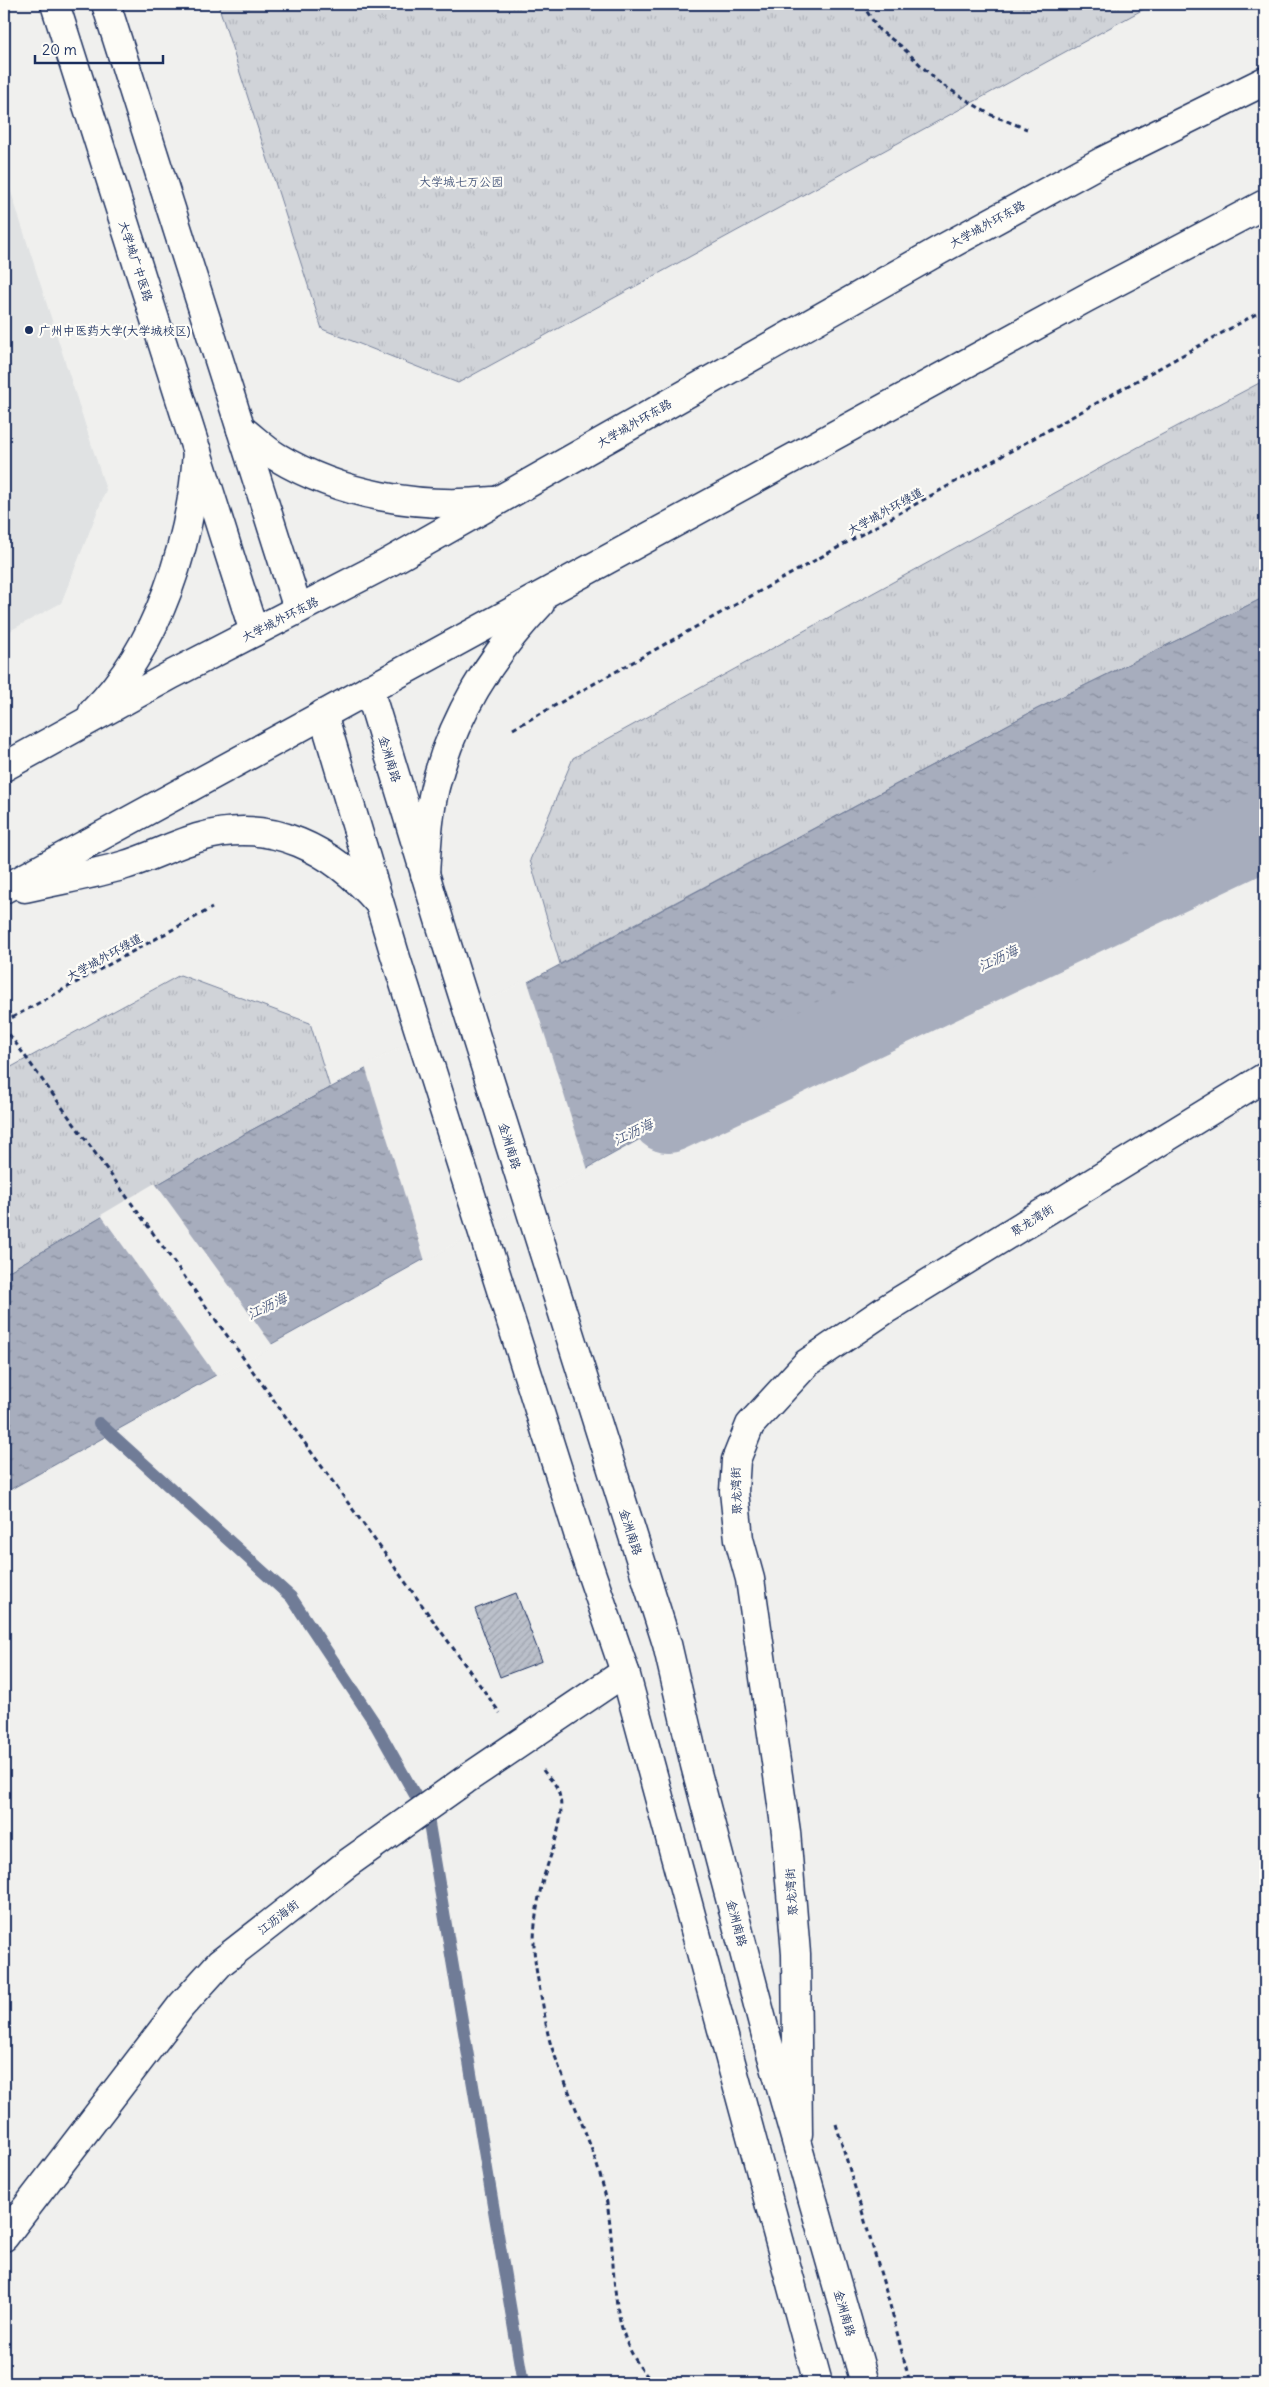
<svg xmlns="http://www.w3.org/2000/svg" width="1269" height="2387" font-family="Delius,'LXGW WenKai TC',sans-serif">
  <style>
    .built { fill: #e0e2e3 }
    .park { fill: url(#park-tufts); stroke: #76819b }
    .water { fill: url(#water-ripples); stroke: #6f7b97 }
    .pier { fill: #f0f0ee }
    .lines { fill: none; stroke-linecap: round; stroke-linejoin: round }
    .stream { stroke: #6f7b97; stroke-width: 12 }
    .river { stroke: #a7adbd; stroke-width: 76 }
    .building { fill: url(#building-hatch); stroke: #1b2f5e }
    .street-casing { stroke: #1b2f5e; stroke-width: 31 }
    .secondary-casing { stroke: #1b2f5e; stroke-width: 31 }
    .primary-casing { stroke: #1b2f5e; stroke-width: 31 }
    .path { stroke: #1b2f5e; stroke-width: 3; stroke-dasharray: 5 4; stroke-linecap: butt }
    .street { stroke: #fdfcf7; stroke-width: 28 }
    .secondary { stroke: #fdfcf7; stroke-width: 28 }
    .primary { stroke: #fdfcf7; stroke-width: 28 }
    .poi-dot { fill: #1b2f5e; stroke: #fdfcf7; stroke-width: 2 }
    .labels { text-anchor: middle; dominant-baseline: central; stroke-width: 4.5; stroke-linejoin: round; paint-order: stroke }
    .park-label { font-size: 12px; fill: #48587c; stroke: #fdfcf7 }
    .street-label { font-size: 12px; fill: #1b2f5e; stroke: #fdfcf7 }
    .poi-label { font-size: 12px; fill: #1b2f5e; stroke: #fdfcf7; text-anchor: start }
    .water-label { font-size: 14px; font-style: italic; fill: #4c5b7f; stroke: #fdfcf7 }
  </style>
  <defs>
    <pattern id="park-tufts" width="24" height="20" patternUnits="userSpaceOnUse" patternTransform="scale(1.25)"><rect width="24" height="20" fill="#d0d3d8"/><path d="M3 7l-1-3M5 7V3M7 7l1-3M15 17l-1-3M17 17v-4M19 17l1-3" fill="none" stroke="#b2b5bc"/></pattern>
    <pattern id="water-ripples" width="26" height="14" patternUnits="userSpaceOnUse" patternTransform="scale(1.25)"><rect width="26" height="14" fill="#a7adbd"/><path d="M2 4q2-2 4 0t4 0M15 11q2-2 4 0t4 0" fill="none" stroke="#878d9d"/></pattern>
    <pattern id="building-hatch" width="6" height="6" patternUnits="userSpaceOnUse" patternTransform="scale(1.25)"><rect width="6" height="6" fill="#bbc0ca"/><path d="M-1 1l2-2M0 6l6-6M5 7l2-2" fill="none" stroke="#a0a5b0"/></pattern>
  </defs>
  <rect width="100%" height="100%" fill="#f0f0ee"/>
  <filter id="ink" filterUnits="userSpaceOnUse"><feTurbulence type="fractalNoise" baseFrequency=".02" numOctaves="2"/><feDisplacementMap in="SourceGraphic" scale="10" xChannelSelector="R" yChannelSelector="G"/><feConvolveMatrix kernelMatrix="1 2 1 2 8 2 1 2 1" color-interpolation-filters="sRGB"/></filter>
  <g filter="url(#ink)">
    <polygon class="built" points="4,170 106,490 61,603 4,634"/>
    <g class="park">
      <polygon points="218,4 1153,4 458,383 322,329"/>
      <polygon points="1265,380 1265,597 1037,709 560,964 530,860 573,758 1142,445"/>
      <polygon points="180,975 310,1023 330,1088 248,1132 4,1274 4,1071"/>
    </g>
    <polygon class="water" points="1265,597 1265,840 931,977 4,1493 4,1274 248,1132 1037,709"/>
    <g class="pier">
      <polygon points="527,979 588,1170 425,1261 365,1066"/>
      <polygon points="155,1183 273,1346 217,1377 101,1215"/>
    </g>
    <g class="lines">
      <polyline class="stream" points="99,1423 291,1597 374,1722 428,1818 523,2383"/>
      <polyline class="river" points="668,1115 1265,831"/>
    </g>
    <polygon class="building" points="516,1593 542,1661 500,1677 475,1609"/>
    <g class="lines">
      <g class="street-casing">
        <g id="street">
          <polyline points="798,2134 796,1954 786,1832 750,1579 739,1539 734,1491 736,1460 750,1425 807,1363 888,1308 1265,1077"/>
          <polyline points="4,2237 181,2006 220,1963 348,1863 465,1780 625,1672"/>
        </g>
      </g>
      <g class="secondary-casing">
        <g id="secondary">
          <polyline points="55,4 254,632"/>
          <polyline points="106,4 298,609"/>
          <polyline points="369,689 441,926 667,1644 695,1765 767,2039 865,2383"/>
          <polyline points="323,714 395,955 584,1552 625,1672 818,2383"/>
        </g>
      </g>
      <g class="primary-casing">
        <g id="primary">
          <path d="M241,429C253,438 264,449 277,457C340,495 420,509 493,501"/>
          <path d="M93,712C158,648 192,540 197,451"/>
          <polyline points="4,767 173,674 386,564 940,250 1103,161 1265,81"/>
          <path d="M425,874C427,845 428,816 435,787C452,718 491,655 540,604"/>
          <path d="M25,888C58,880 92,875 125,865C151,857 175,844 201,837C272,817 333,850 379,903"/>
          <polyline points="4,889 1086,298 1265,204"/>
        </g>
      </g>
      <g class="path">
        <polyline points="862,4 879,30 901,46 938,82 989,114 1027,129"/>
        <polyline points="513,729 1265,309"/>
        <polyline points="4,1022 212,908"/>
        <polyline points="4,1027 500,1713"/>
        <path d="M543,1770C547,1776 554,1782 557,1788C570,1816 547,1860 541,1887C537,1905 534,1926 534,1944C534,1961 538,1980 541,1996C545,2013 546,2032 552,2048C570,2098 594,2145 606,2198C619,2261 603,2334 654,2383"/>
        <polyline points="836,2124 890,2305 910,2383"/>
      </g>
      <use href="#street" class="street"/>
      <use href="#secondary" class="secondary"/>
      <use href="#primary" class="primary"/>
    </g>
  </g>
  <circle class="poi-dot" cx="29" cy="330" r="5"/>
  <g class="labels">
    <g class="park-label">
      <text x="461" y="181">大学城七万公园</text>
    </g>
    <g class="street-label">
      <text transform="translate(987 224) rotate(-29)">大学城外环东路</text>
      <text transform="translate(136 261) rotate(72)">大学城广中医路</text>
      <text transform="translate(634 423) rotate(-30)">大学城外环东路</text>
      <text transform="translate(885 511) rotate(-29)">大学城外环绿道</text>
      <text transform="translate(280 619) rotate(-27)">大学城外环东路</text>
      <text transform="translate(390 759) rotate(73)">金洲南路</text>
      <text transform="translate(104 957) rotate(-29)">大学城外环绿道</text>
      <text transform="translate(510 1146) rotate(73)">金洲南路</text>
      <text transform="translate(1032 1220) rotate(-32)">聚龙湾街</text>
      <text transform="translate(736 1491) rotate(-92)">聚龙湾街</text>
      <text transform="translate(631 1532) rotate(72)">金洲南路</text>
      <text transform="translate(791 1892) rotate(-94)">聚龙湾街</text>
      <text transform="translate(278 1917) rotate(-38)">江沥海街</text>
      <text transform="translate(737 1923) rotate(75)">金洲南路</text>
      <text transform="translate(845 2313) rotate(74)">金洲南路</text>
    </g>
    <g class="poi-label">
      <text x="39" y="330">广州中医药大学(大学城校区)</text>
    </g>
    <g class="water-label">
      <text transform="translate(998 958) rotate(-25)">江沥海</text>
      <text transform="translate(633 1132) rotate(-25)">江沥海</text>
      <text transform="translate(267 1306) rotate(-25)">江沥海</text>
    </g>
  </g>
  <rect width="1269" height="2387" fill="none" stroke="#fdfcf7" stroke-width="20"/>
  <rect x="10" y="10" width="1249" height="2367" fill="none" stroke="#1b2f5e" stroke-width="2" filter="url(#ink)"/>
  <path d="M35 55v8h128v-8" fill="none" stroke="#1b2f5e" stroke-width="2.5"/>
  <text x="42" y="55" font-size="15" fill="#1b2f5e" stroke="#fdfcf7" stroke-width="4" paint-order="stroke">20 m</text>
</svg>
